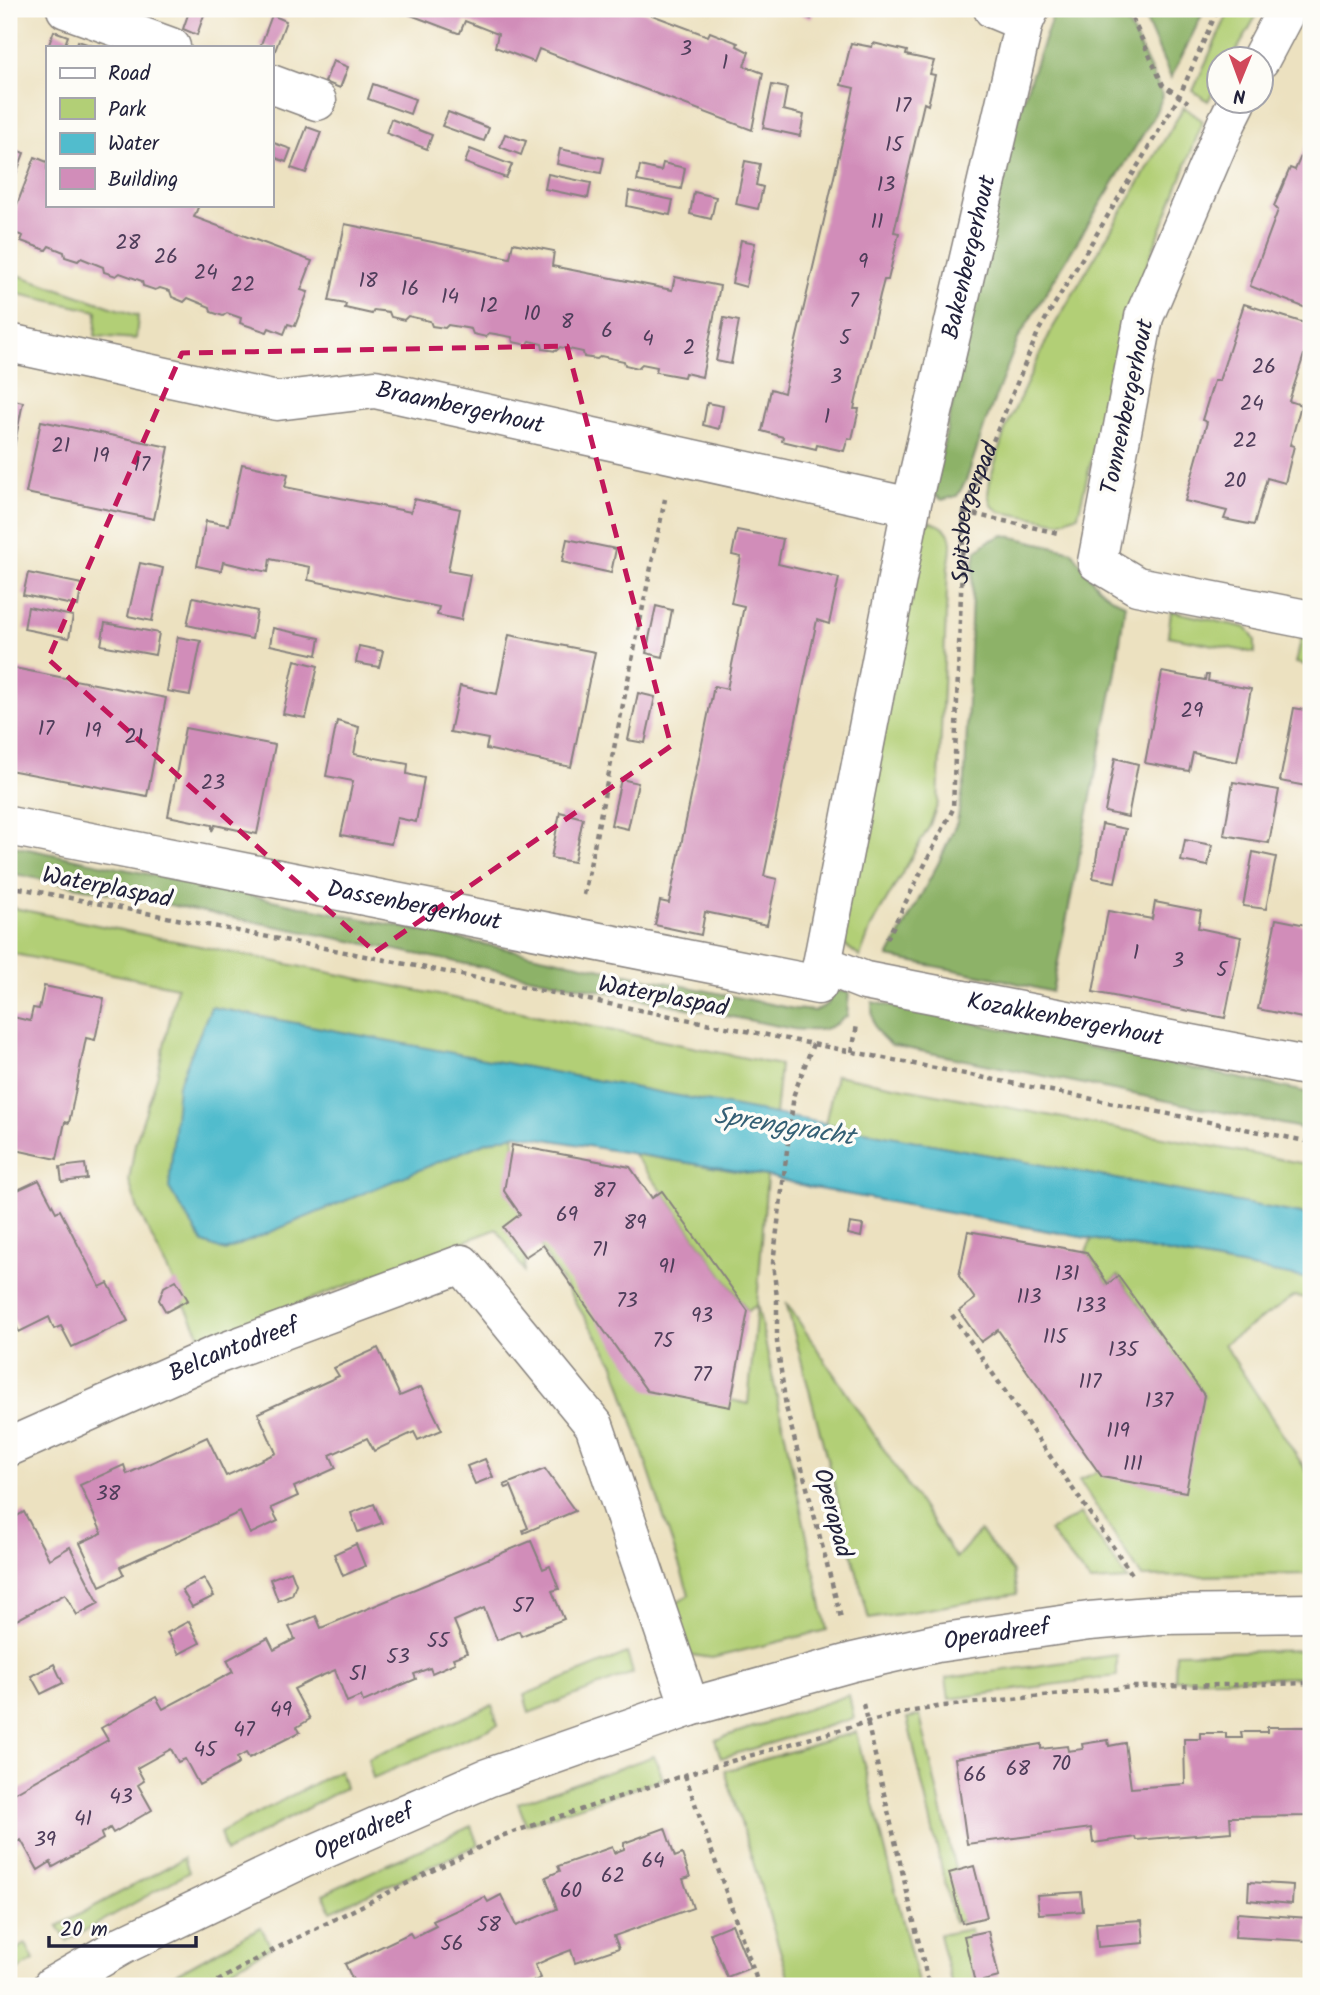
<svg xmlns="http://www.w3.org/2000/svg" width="1320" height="1995" font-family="Kalam,sans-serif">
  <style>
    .green { fill: #b2cf76; stroke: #6a7858; stroke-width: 2 }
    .forest { fill: #8db267; stroke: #586a51; stroke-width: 2 }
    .water { fill: #51bccd; stroke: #3a6f84; stroke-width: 2 }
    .building { fill: #d18db9 }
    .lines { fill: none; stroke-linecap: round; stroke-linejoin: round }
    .minor-casing { stroke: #87827e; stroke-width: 41 }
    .path { stroke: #87827e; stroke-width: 4.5; stroke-dasharray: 5 5; stroke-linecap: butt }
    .minor { stroke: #fff; stroke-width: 38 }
    .marked { fill: none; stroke: #c2185b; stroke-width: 5; stroke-dasharray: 14 9; stroke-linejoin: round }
    .labels { text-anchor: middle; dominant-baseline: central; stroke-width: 7; stroke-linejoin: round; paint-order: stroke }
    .number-label { font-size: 21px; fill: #4e3d5a }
    .street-label { font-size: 24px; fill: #22223b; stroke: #fdfcf7 }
    .water-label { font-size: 26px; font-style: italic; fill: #356075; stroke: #fdfcf7 }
  </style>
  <rect width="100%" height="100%" fill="#fdfcf7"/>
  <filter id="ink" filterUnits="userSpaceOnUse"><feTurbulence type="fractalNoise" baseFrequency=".0143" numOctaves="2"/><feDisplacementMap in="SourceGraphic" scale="14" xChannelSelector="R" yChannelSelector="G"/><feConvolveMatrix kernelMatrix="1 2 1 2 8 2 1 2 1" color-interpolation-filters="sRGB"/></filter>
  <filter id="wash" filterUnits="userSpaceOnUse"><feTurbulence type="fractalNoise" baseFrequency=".00686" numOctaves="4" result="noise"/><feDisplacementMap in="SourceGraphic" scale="28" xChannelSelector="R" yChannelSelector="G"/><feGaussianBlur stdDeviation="1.57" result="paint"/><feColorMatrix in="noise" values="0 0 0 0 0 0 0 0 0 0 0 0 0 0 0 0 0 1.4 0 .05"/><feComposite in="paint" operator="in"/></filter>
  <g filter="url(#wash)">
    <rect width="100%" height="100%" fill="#ece1c0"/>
    <g class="green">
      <polygon points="1230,9 1260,9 1232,59 1218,60 1218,83 1208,101 1193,91"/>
      <polygon points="1184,107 1203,121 1147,265 1109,386 1078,515 1060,522 1000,512 991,505 988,494 990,480 1005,430 1051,331"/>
      <polygon points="9,272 138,316 136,339 95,336 97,311 9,292"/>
      <path d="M927,521C956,527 953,544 948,567L938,803L929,827L871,927L860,957L839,940Z"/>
      <polygon points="1171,611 1247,628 1255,640 1255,653 1168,636"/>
      <polygon points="1302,635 1311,637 1311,666 1296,663"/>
      <polygon points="9,907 780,1065 775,1115 211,1007 484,1143 515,1134 510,1177 680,1388 748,1404 757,1305 748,1311 662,1191 633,1154 767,1176 757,1304 827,1630 712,1658 692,1655 663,1612 689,1595 614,1364 528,1227 524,1271 497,1229 202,1340 138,1210 129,1181 135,1144 157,1077 177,987 9,953"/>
      <polygon points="836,1075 1311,1165 1311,1216 825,1124"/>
      <polygon points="1092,1239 1311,1279 1311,1299 1295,1296 1224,1344 1311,1478 1311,1574 1142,1577 1079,1480 1099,1471 1204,1396 1118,1276 1108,1284 1086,1252"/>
      <polygon points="786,1302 956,1558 980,1531 1013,1572 1017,1594 869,1619"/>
      <polygon points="1081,1514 1128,1580 1090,1582 1049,1531"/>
      <polygon points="1311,1650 1311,1677 1175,1680 1176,1653"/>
      <polygon points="627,1653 633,1673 529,1713 524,1695"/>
      <polygon points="1117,1655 1117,1676 949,1699 946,1678"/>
      <polygon points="849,1695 854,1718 721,1758 715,1740"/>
      <polygon points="492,1705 498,1725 373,1778 368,1759"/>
      <polygon points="920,1716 967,1921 954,1922 907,1718"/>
      <polygon points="856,1732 919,1986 791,1986 725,1771"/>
      <polygon points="654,1756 663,1779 526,1824 518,1803"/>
      <polygon points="340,1770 345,1788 226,1852 220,1833"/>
      <polygon points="471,1826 478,1845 331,1911 323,1894"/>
      <polygon points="184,1858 189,1872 67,1941 58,1926"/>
      <polygon points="261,1927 271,1947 202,1986 154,1986"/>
      <polygon points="971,1929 984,1986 952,1986 939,1935"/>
      <polygon points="26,1944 34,1960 9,1975 9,1954"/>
    </g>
    <g class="forest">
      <polygon points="1055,9 1119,9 1132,31 1163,96 1153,118 1019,337 986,421 966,481 957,496 942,500 933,493 1011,134"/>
      <polygon points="1137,9 1205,9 1171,78 1145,18"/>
      <path d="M1004,535L1072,551C1090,576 1095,592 1125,604L1116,672L1052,992L1000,979L888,957L940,860L957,822L965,779L973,568L976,551L989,541Z"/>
      <path d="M9,845L794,1009L815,1011L828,1004L832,991L849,992L847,1016C826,1033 818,1031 793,1029L9,873Z"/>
      <path d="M872,1002L1311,1093V1130L891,1045C873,1031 872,1025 872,1002Z"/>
    </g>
    <polygon class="water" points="211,1007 1311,1216 1311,1279 813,1188 767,1176 515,1134 484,1143 225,1251 203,1243 169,1188 178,1085"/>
    <g id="blocks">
      <g class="building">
        <polygon points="190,9 206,9 197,35 183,29"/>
        <polygon points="395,9 636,9 708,36 710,32 738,43 737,46 749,52 744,66 763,73 752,130 539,49 534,62 495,47 498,34 465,21 460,33 458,33"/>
        <polygon points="797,9 815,9 811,19 796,12"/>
        <polygon points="272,15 286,21 272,59 271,47 260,47"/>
        <polygon points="54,31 68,36 64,47 48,47"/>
        <polygon points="78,41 96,47 76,47"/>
        <polygon points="851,43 872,47 873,43 907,51 906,55 934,61 930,74 935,75 928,105 924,103 894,232 899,233 888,280 884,280 880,295 854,409 859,409 852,439 848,438 844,451 817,445 816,449 782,441 783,437 762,431 771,389 784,393 846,125 854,88 841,85"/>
        <polygon points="333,61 348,67 340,88 325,82"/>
        <polygon points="373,84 415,99 410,114 368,99"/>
        <polygon points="772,85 787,88 783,110 804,115 800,136 763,128"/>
        <polygon points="448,112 489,128 484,141 442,126"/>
        <polygon points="391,119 432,135 427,149 386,133"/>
        <polygon points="307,127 321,132 306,173 291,168"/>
        <polygon points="1311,133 1311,310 1250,286 1278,210 1274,206 1290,168 1295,170"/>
        <polygon points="505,134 526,141 521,155 500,147"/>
        <polygon points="271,142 291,149 286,162 271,156"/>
        <polygon points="9,147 24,153 9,193"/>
        <polygon points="470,149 512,165 506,178 465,163"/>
        <polygon points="560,149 604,158 601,173 557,164"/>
        <polygon points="35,157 47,162 47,205 199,205 194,217 312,261 301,290 308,292 295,326 288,324 284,334 269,328 267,332 240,323 241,318 227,313 223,316 211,312 210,307 188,298 184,302 172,297 170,291 160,288 155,290 143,286 142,281 120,273 116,276 104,272 103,267 81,258 78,261 65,257 64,252 49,246 46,250 21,241 23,236 9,231 9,226"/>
        <polygon points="745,161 760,164 756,185 763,187 758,209 736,204"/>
        <polygon points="663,163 685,168 681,189 637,181 640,166 661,171"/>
        <polygon points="548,174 591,183 588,198 545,189"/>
        <polygon points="629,191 673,200 670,215 627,206"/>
        <polygon points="694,192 716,197 711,219 690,214"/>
        <polygon points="345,224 510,258 513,243 554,251 552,266 672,290 675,277 720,286 702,377 685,373 684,377 656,372 657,367 642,364 638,368 625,365 624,361 601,356 597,359 584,357 583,352 560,347 556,351 543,349 542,344 530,341 527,345 513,342 512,337 495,334 489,333 486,337 473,334 471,329 454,326 448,325 445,328 432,326 430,321 408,316 404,320 391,317 389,312 374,310 372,314 345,308 346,304 329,301"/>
        <polygon points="741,240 755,243 746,287 732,283"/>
        <polygon points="1244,304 1311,325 1311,333 1289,401 1301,405 1290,445 1294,446 1285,483 1267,478 1254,525 1224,519 1227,511 1185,501 1207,422 1202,420 1214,381 1219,381"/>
        <polygon points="724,318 739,321 731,364 716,361"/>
        <polygon points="9,399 23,402 10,468 9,468"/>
        <polygon points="707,403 723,406 719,429 703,425"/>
        <polygon points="41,421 169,447 154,519 26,493"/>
        <polygon points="242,464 288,474 285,487 411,512 414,499 460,509 448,571 470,575 461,620 437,615 439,607 308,580 310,567 270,559 268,572 223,562 221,571 197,566 206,521 229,525"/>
        <polygon points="737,530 783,539 778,564 839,578 829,624 817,620 790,749 764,876 777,879 767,925 705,912 701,935 655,925 660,901 669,903 714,686 727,689 744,606 731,603 741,557 732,555"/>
        <polygon points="567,539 616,549 611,573 562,562"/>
        <polygon points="140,563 163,568 152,621 128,616"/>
        <polygon points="28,573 82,584 78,606 23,595"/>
        <polygon points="193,597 257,611 252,639 187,625"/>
        <polygon points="656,606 672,610 663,657 646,653"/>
        <polygon points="28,607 73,616 69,638 24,629"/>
        <polygon points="105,623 159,633 155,655 101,645"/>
        <polygon points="273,628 320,638 317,655 270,645"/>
        <polygon points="509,635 595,652 571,767 486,749 488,739 450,732 460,686 497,694"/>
        <polygon points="178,637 201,641 190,695 167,691"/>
        <polygon points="359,646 383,651 379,667 356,663"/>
        <polygon points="295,660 318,666 306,718 283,714"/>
        <polygon points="9,667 166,698 147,796 9,770"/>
        <polygon points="1162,672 1205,680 1206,675 1209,675 1208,681 1251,689 1237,762 1193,753 1189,771 1145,763"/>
        <polygon points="638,693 655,697 645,743 628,740"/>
        <polygon points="1294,708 1311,711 1311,787 1280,781"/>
        <polygon points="337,721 359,727 354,754 408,764 407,774 424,778 416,822 397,818 391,844 341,835 353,781 326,776"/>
        <polygon points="185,728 275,745 257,834 215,825 212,831 212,825 168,816"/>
        <polygon points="1115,758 1138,764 1128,817 1105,812"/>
        <polygon points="621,779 638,783 628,829 611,825"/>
        <polygon points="1233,782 1279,790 1269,843 1224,835"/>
        <polygon points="560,812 583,818 574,862 551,858"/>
        <polygon points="1102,824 1126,829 1115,882 1093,878"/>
        <polygon points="1185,840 1212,845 1208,866 1181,861"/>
        <polygon points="1253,852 1276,857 1266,909 1243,906"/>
        <polygon points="1155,902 1201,911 1198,928 1241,937 1225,1018 1093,992 1108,911 1152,919"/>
        <polygon points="1276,919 1311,926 1311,998 1307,1019 1258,1009"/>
        <polygon points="44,986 104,998 95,1040 86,1038 69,1123 65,1122 57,1159 11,1149 16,1125 9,1124 12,1111 9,1110 9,1016 30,1021 33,1008 39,1009"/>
        <polygon points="512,1145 630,1167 652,1198 662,1191 748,1311 730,1407 647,1391 543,1245 525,1257 503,1227 520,1214 504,1191"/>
        <polygon points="85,1164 87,1179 62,1182 60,1167"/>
        <polygon points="39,1180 56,1212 60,1210 100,1287 108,1283 128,1321 72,1347 61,1326 54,1329 49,1317 19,1332 9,1311 9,1194"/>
        <polygon points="850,1223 863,1225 861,1237 848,1234"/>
        <polygon points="968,1231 1086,1252 1108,1284 1118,1276 1204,1395 1186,1492 1102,1477 998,1330 981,1342 959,1311 975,1299 959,1276"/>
        <polygon points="176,1280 188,1300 166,1312 159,1300 164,1287"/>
        <polygon points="378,1348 400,1396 421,1387 442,1430 418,1440 414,1432 374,1451 367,1438 330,1455 336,1468 294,1487 298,1496 271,1508 278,1521 250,1534 240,1512 120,1567 124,1575 100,1586 80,1543 102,1533 80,1485 124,1465 127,1474 207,1437 226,1476 276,1453 258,1413 339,1376 334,1368"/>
        <polygon points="485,1459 493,1477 475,1484 467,1466"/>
        <polygon points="545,1469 575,1511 524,1533 523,1530 528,1528 511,1486 506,1488 504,1485"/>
        <polygon points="374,1504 382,1523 358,1532 351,1513"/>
        <polygon points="24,1512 49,1559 70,1547 99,1603 77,1615 65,1594 9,1624 9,1521"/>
        <polygon points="531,1541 543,1569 550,1566 559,1589 552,1591 564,1619 521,1636 519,1631 497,1640 484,1608 454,1621 467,1653 453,1658 455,1663 432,1673 430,1668 414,1674 416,1679 363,1702 361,1696 347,1702 335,1670 314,1679 294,1689 310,1719 297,1727 300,1732 249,1758 246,1753 237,1758 239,1763 237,1765 199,1785 185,1759 178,1762 171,1749 137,1768 144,1781 138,1785 152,1810 113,1833 110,1828 101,1834 103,1839 53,1867 51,1862 38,1870 21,1840 9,1847 9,1796 108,1740 101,1728 156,1697 163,1709 233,1672 227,1660 268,1638 274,1650 295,1639 289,1627 316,1616 321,1628"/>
        <polygon points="356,1544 365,1566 343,1576 334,1554"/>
        <polygon points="291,1571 296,1584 292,1595 278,1601 270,1579"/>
        <polygon points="204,1578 214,1596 192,1607 182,1590"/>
        <polygon points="189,1621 200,1643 179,1654 167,1633"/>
        <polygon points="54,1664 63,1683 41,1694 31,1676"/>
        <polygon points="1267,1727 1311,1727 1311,1816 1230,1817 1231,1832 1136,1840 1135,1837 1093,1843 1091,1828 967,1844 955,1758 1041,1744 1041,1749 1067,1746 1068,1751 1083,1749 1082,1744 1108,1740 1109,1746 1125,1743 1131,1788 1185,1784 1184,1739 1200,1739 1200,1733 1226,1733 1226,1738 1242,1738 1241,1732 1267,1732"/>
        <polygon points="665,1828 675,1857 682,1854 690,1877 683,1879 693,1908 614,1936 619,1948 575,1963 571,1950 553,1957 535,1965 541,1978 523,1986 356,1986 345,1964 410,1933 413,1938 424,1932 436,1926 433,1921 485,1897 488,1902 501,1895 516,1926 557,1909 546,1877 560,1871 558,1866 612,1847 614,1853 624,1849 624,1843"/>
        <polygon points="974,1866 987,1917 962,1923 949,1873"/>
        <polygon points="1249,1882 1293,1885 1292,1904 1248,1900"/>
        <polygon points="1081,1892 1083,1911 1039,1914 1037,1895"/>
        <polygon points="1237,1913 1309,1918 1308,1941 1235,1937"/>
        <polygon points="1142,1920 1144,1943 1098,1947 1096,1923"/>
        <polygon points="732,1924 750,1968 727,1977 710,1933"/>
        <polygon points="988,1931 999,1977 975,1983 964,1936"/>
      </g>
    </g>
  </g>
  <g filter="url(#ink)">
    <use href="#blocks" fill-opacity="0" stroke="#87827e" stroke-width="2"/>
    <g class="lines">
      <g class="minor-casing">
        <g id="minor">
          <polyline points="66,9 171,47"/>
          <polyline points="993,9 1024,22"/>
          <polyline points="1260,60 1287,9"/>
          <polyline points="271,84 317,101"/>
          <polyline points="1237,102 1227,122 1144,317 1097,562 1137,586 1311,620"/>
          <path id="s2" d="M9,343L277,401L375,389L911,507"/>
          <path id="s3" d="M9,826L818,985L911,507L1024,22L1030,9"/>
          <path id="s4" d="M822,964L865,981L1311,1067"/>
          <path id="s5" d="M9,1447L216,1355L462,1264L594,1425L690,1707"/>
          <path id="s6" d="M52,1986L123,1945L302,1859L487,1778L690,1707L853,1662L937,1643L1089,1621L1161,1615L1311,1613"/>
        </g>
      </g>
      <g class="path">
        <polyline points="1128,9 1163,85 1188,102"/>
        <polyline points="964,512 1058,533"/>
        <polyline points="9,886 1311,1142"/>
        <polyline points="584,895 665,499"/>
        <path id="s1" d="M887,939L953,809L964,511L1039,330L1179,97L1218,9"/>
        <polyline points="813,1044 794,1094 773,1263 777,1298 777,1342 786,1407 841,1618"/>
        <polyline points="852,1052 857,1025"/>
        <polyline points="952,1315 1132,1574"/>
        <polyline points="863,1704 929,1986"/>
        <polyline points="685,1775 759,1986"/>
        <polyline points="209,1986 279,1947 504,1835 697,1771 867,1722 902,1713 943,1706 1134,1687 1311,1683"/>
      </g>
      <use href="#minor" class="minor"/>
    </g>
  </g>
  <path class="marked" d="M567,346L671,746L375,952L48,659L182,353Z"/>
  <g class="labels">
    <g class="number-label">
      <text x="686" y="49">3</text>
      <text x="725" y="63">1</text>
      <text x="903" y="106">17</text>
      <text x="894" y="145">15</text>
      <text x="886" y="185">13</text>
      <text x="877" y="222">11</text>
      <text x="128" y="243">28</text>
      <text x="166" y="257">26</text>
      <text x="863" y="262">9</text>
      <text x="206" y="273">24</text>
      <text x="368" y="281">18</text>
      <text x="243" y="285">22</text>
      <text x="410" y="289">16</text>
      <text x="450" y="297">14</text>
      <text x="854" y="301">7</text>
      <text x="489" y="306">12</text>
      <text x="532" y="314">10</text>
      <text x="567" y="322">8</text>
      <text x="607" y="331">6</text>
      <text x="845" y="338">5</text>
      <text x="648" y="339">4</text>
      <text x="689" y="348">2</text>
      <text x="1264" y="367">26</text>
      <text x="836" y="377">3</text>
      <text x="1252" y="404">24</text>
      <text x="827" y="417">1</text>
      <text x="1245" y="441">22</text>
      <text x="61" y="446">21</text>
      <text x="101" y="456">19</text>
      <text x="142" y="465">17</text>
      <text x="1235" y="481">20</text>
      <text x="1192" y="711">29</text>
      <text x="46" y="729">17</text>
      <text x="93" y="731">19</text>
      <text x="134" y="737">21</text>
      <text x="213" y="783">23</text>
      <text x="1136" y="953">1</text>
      <text x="1178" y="961">3</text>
      <text x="1222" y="970">5</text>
      <text x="604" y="1191">87</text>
      <text x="567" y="1215">69</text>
      <text x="635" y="1223">89</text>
      <text x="600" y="1250">71</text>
      <text x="667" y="1267">91</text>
      <text x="1067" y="1274">131</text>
      <text x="1029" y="1297">113</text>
      <text x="627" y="1301">73</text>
      <text x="1091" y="1306">133</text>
      <text x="702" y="1316">93</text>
      <text x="1055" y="1337">115</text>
      <text x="663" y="1341">75</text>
      <text x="1123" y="1350">135</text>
      <text x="702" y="1375">77</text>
      <text x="1090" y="1382">117</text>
      <text x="1159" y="1401">137</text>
      <text x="1118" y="1431">119</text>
      <text x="1133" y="1464">111</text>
      <text x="108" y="1494">38</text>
      <text x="523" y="1606">57</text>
      <text x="438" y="1641">55</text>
      <text x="398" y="1657">53</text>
      <text x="358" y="1674">51</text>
      <text x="281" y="1710">49</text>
      <text x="244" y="1730">47</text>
      <text x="205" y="1750">45</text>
      <text x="1061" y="1764">70</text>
      <text x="1018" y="1769">68</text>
      <text x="975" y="1775">66</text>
      <text x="121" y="1797">43</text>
      <text x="83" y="1819">41</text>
      <text x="45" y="1840">39</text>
      <text x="653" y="1861">64</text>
      <text x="613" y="1876">62</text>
      <text x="571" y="1891">60</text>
      <text x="489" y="1925">58</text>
      <text x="452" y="1944">56</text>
    </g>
    <g class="street-label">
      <text stroke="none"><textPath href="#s3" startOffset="1568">Bakenbergerhout</textPath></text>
      <text transform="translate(1128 407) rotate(-78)">Tonnenbergerhout</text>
      <text stroke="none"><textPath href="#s2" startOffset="460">Braambergerhout</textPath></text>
      <text stroke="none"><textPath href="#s1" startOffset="444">Spitsbergerpad</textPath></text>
      <text transform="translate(107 888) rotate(11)">Waterplaspad</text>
      <text stroke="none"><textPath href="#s3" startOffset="413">Dassenbergerhout</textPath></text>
      <text transform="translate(663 997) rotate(11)">Waterplaspad</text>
      <text stroke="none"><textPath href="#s4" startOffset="250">Kozakkenbergerhout</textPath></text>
      <text stroke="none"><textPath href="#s5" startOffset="245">Belcantodreef</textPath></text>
      <text transform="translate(832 1513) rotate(75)">Operapad</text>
      <text stroke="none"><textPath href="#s6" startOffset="1013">Operadreef</textPath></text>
      <text stroke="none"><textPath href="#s6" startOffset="348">Operadreef</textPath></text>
    </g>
    <g class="water-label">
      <text transform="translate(784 1127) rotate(9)">Sprenggracht</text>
    </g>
  </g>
  <rect width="1320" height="1995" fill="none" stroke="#fdfcf7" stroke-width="35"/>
  <rect x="46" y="46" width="228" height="161" fill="#fdfcf7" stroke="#a5a5ac" stroke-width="2"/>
  <rect x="60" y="68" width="35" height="10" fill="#ffffff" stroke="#a5a5ac" stroke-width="2"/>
  <text x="108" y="80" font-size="21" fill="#22223b">Road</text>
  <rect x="60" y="98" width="35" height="21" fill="#b2cf76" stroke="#a5a5ac" stroke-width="2"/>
  <text x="108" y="116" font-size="21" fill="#22223b">Park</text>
  <rect x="60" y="133" width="35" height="21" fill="#51bccd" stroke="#a5a5ac" stroke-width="2"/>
  <text x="108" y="150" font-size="21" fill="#22223b">Water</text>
  <rect x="60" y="168" width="35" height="21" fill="#d18db9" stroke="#a5a5ac" stroke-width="2"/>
  <text x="108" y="186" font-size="21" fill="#22223b">Building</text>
  <g transform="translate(1240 80) rotate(181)"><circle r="33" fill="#fdfcf7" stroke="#a5a5ac" stroke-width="2"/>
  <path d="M0-5L12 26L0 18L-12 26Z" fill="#d1495b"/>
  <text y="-10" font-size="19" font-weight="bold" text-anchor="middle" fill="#22223b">N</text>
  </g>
  <path d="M49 1936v10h147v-10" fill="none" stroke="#22223b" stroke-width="3.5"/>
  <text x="60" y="1936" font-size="21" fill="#22223b" stroke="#fdfcf7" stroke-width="5" paint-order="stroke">20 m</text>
</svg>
